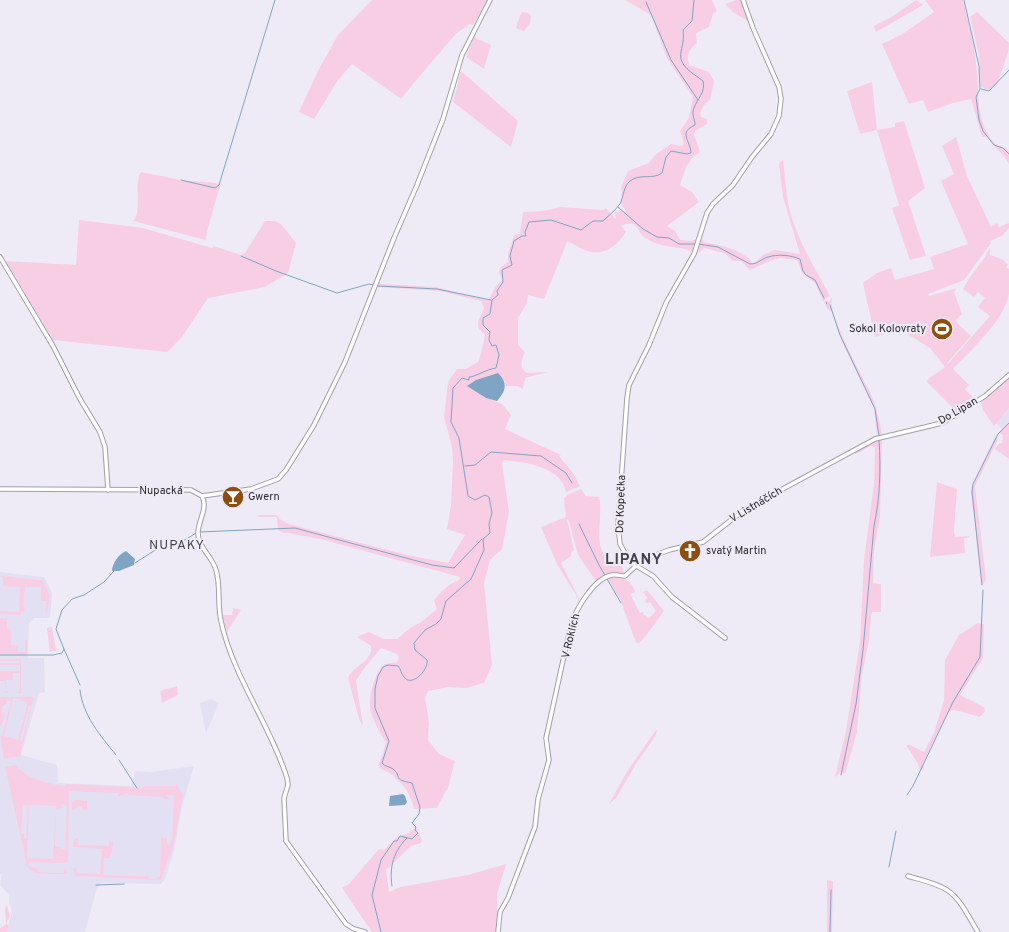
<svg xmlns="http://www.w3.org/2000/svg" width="1009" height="932" font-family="Overpass,sans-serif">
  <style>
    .built { fill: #e4e0f3 }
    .green { fill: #f8cee5; fill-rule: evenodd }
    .water { fill: #80a4c3 }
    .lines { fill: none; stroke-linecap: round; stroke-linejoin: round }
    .stream { stroke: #80a4c3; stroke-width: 1 }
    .tertiary-casing { stroke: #a29faa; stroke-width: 5.5 }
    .tertiary { stroke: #fff; stroke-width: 3.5 }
    .labels { text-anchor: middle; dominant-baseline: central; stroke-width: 4; stroke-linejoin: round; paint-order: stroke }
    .poi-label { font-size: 11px; fill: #2c2b2f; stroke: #eeebf7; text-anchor: start }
    .street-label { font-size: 11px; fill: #2c2b2f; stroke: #eeebf7 }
    .quarter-label { font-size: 13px; letter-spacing: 1px; fill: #44434c; stroke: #eeebf7 }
    .district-label { font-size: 15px; font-weight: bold; letter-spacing: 1px; fill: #44434c; stroke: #eeebf7 }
  </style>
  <rect width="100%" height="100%" fill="#eeebf7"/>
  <g class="built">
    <polygon points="1009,408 1009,422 1002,429 996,423"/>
    <polygon points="0,572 44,577 52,593 50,618 34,618 29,623 28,658 44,658 45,692 39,693 21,755 57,765 58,783 131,786 135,771 151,772 194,766 181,810 175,847 165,879 161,884 102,883 97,888 85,932 7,932 12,911 9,902 9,895 0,885 2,874 0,874"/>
    <polygon points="211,699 219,703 206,733 200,703"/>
  </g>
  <g class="green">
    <path d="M372,0H487V2L473,25L469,24C465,29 459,30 455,35C437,56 418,77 401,99L352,64L338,80L314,119L299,112L318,71L338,35Z"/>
    <path d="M625,0H712L717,11L713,14L709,27L696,33L697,43C689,49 686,55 689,65L709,72L714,81L710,100L704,105L700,113L701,117L707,119V124L695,131L694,134L700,152L693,157L686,167L680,185L692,192L699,202L667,226L675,231L680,240L692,241L697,238L692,251C678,246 661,248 647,239C635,232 640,218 621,226L626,232C616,247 603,257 584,250C578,247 573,243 567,242L544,299L528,295L526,305L518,318V345L525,352C521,361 519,368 527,373L548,372L525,378L523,389L517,386H506L505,382L490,375L469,384L476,392L503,405L511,415L505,429L561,455L559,456L573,473L580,486L566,492C562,467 525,462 504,460L502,463L509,512L502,549L490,560L484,583L492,665L484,683L466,688L448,687L428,691L425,698L429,723L428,740L439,754L455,761L447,791L446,790L437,808L414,809C410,792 404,785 391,774C386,770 381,771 378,765L383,754L386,742C381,736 371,716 370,708C369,696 374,672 385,664L397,662L399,657L397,654L381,648L362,671L356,681L363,726L359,719L348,678C353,665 373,662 371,646L357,637L369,632L384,639H397L410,628L421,622L437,609L434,600C440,592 450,583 459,580L460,577L320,539L289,533H284L278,530L277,517H259L258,515H276L281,520L289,524L403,554L448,563L465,535L447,529L451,505L453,462L452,447L444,417L448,382L457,369H466L479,361L485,335C472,324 480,321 484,308L481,301L440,291L378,287L375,289L380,280L379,283L382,284L436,287L477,298L489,299L496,286L502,280L499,272L501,267L508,262V254L514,235L520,234L523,212L543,211L561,207L603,210L606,208L616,219L615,212L626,211L621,204L622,192L621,187L628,171L649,163L655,155L671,144L682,146L684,144L680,131L689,118L693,97L667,58L651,15Z"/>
    <polygon points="736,0 741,0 748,21 734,13 725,4"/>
    <polygon points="916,0 923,5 876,32 874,26 890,18"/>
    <path d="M925,0H963C968,21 974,42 976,63C980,92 974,122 996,145L1006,148L1009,152V164C1003,152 993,148 988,137H982L971,99L953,103L928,112L923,100L909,104L882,44L904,33L934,12Z"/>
    <polygon points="523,12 528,13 531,16 530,23 524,31 517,29 516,27 521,13"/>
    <path d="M977,12L1009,43C1009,52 1007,56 1004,64C1000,75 1000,85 988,90L981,87L979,55L970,17Z"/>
    <polygon points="474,37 491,45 484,69 466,57"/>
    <polygon points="461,71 518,121 511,147 453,102"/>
    <polygon points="872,82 877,130 895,127 895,123 904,121 925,188 908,201 926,256 910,260 892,208 899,205 877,130 860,134 847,91"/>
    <path d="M956,137L967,176L991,227L997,223L999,227L1009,223V228L1002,236L990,241L991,243L964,280L928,294L929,296L957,288L954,292L962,314L955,321L971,336L948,362V364L990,316L978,307L985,298L978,292L974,297L963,289C970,274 983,263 990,248V255L1002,259L1008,265L1006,267L1009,269C1009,277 1009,287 1009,294C1004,321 971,350 953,369L969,385L965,389L976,401L956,411L927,382L928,379L945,367L930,348L899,329L875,337L863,283L877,273L891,268L895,280L934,269L930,257L968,244L941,181L954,174L942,146Z"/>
    <path d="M783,160C785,177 786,195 790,212C799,243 815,268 830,296L823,301L815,283L802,273L797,260L780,258L770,261L750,270L741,261H733L724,253L704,248L697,254L702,239L704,242C718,245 746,250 753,264L763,255L775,250L800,254L783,197L779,163Z"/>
    <path d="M141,172L181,180L216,183L220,186L207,231L206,240L133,221C143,213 133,183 141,172Z"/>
    <polygon points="79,220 143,228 212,248 214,246 241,255 245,253 265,221 275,221 281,224 296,243 288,273 265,287 208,298 182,337 167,352 53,340 6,261 76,265"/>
    <path d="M832,298C827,312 861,374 869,390C876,404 879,419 882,434L880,436L877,434L874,408L842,342L832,311L828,310L824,302L827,300L829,302L830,299Z"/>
    <polygon points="1009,377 1009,408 994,426 983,410 981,404 984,399"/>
    <polygon points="1009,422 1009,459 995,449 998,444 1002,443 1003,435 998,433"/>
    <polygon points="996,435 998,440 975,486 986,579 984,583 982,585 971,492 973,483"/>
    <polygon points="881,439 882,440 880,516 874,551 873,583 881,584 881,612 872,612 871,616 869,640 862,675 857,732 845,774 841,772 835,777 846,731 860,642 864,560 874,484 875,447 871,446 856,454 854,452"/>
    <polygon points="937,482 957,489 954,531 955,537 969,536 969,537 964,538 965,553 930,557"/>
    <path d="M581,489L586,496L599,497C604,517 592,541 607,559L621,563L625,576L613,575L598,584L578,555L569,521L567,519L574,550L571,553V556L561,563L580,600H579L557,564L541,527L566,517L564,498L567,495Z"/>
    <polygon points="695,547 699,548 698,554 692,558 686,556 686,548"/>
    <polygon points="0,576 42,580 50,595 47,613 46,613 46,601 41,601 41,587 25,587 23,607 25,607 24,612 21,612 21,615 0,614 0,611 19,612 20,587 3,586 3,578"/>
    <path d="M612,576C623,577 632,581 635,592L630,594L640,613L643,612L644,616L645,615L649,618L656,611L650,602L647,603L645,601L647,598L643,592L647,590L664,611C655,623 649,633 639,643H637L635,640L620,599L607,578Z"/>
    <polygon points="220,606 222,606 223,615 232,615 233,608 241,610 227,632"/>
    <polygon points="0,618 7,618 7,628 11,630 11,645 18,646 18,652 25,652 25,640 27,640 27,654 0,654"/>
    <polygon points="978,623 984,624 983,658 960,695 984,707 985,711 980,717 955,710 949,711 923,763 924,769 920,771 918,764 906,745 910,745 924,752 925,750 934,733 944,700 945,660 959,635"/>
    <polygon points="52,627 56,651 50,652 47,628"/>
    <polygon points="0,659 21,659 21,693 13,693 20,692 20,673 13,673 13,680 6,680 5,691 10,693 5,693 5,681 0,681 0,671 20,671 20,665 0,665 0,663 20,663 20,661 0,661"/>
    <polygon points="177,686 178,695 162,703 160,691"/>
    <path d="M0,697H34L20,756L4,759L0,735L2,736L11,701L7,700L5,705H3L2,712L5,713L2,725H0ZM13,698L28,702L18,740L4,736ZM29,706H31L22,741L20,740Z"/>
    <polygon points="656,730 657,730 656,735 636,764 616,798 609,804 628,770"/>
    <path d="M16,765C22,777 52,785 65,786L66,784L131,787L136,789L146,786H177L183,795L173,847L161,880L75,876L73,869L76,867L77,873L100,874L102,849L73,847L74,840L78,838V845L109,846V841L113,842L112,852L110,858H104L103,875L148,876L149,879H157V877L160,876L161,837L167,838V844L169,845L172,839L174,795H166L170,800L163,799V797L128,795L127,793L118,797V793L69,791L68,862L65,863L29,862L28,866L37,868L38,872L63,873L65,868L67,870V873C62,875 56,874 51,874C29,873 27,872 24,851L5,767ZM64,804L67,806V810L65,851L60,847L55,846L56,809L62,808L61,805ZM23,805L28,806L26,839H24V834H21ZM29,805L56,806L53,859L27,858Z"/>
    <polygon points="76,800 87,801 87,810 82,810 82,806 77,806 77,808 72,810 72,803"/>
    <polygon points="417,829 422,840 421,843 411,846 386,870 389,892 400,887 468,875 506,864 497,894 497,932 372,932 342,888 349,884 379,849 384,850 397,837 409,833 411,830"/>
    <polygon points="827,880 833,881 832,932 827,932"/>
    <polygon points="7,905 10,916 6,924 9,925 7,932 0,932 0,928 6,924 5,908"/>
  </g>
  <g class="water">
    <path d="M498,373C508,383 506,391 497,401L486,398L467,386L476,380Z"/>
    <path d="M126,551L135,559L134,565L119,571H112C112,563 119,554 126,551Z"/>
    <polygon points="403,794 405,796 407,802 405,805 389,806 390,796"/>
  </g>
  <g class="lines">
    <g class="stream">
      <polyline points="964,0 979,66 980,89 976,97 979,120 983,131 994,145 1003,148 1009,154"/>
      <polyline points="646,2 671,60 698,100"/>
      <polyline points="981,89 989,91 1009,70"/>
      <polyline points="181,180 215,188 219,185 275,0"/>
      <path d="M618,207L643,229L657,237L669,238L679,244H698L718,247L750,264C758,264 761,259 768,257C777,254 791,255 800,259L803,271L806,275L815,280L824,298"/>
      <polyline points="241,256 276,271 337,293 369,284 378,286 437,289 491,300"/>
      <polyline points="826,302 827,304"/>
      <polyline points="830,305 840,335 875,409 879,436"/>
      <polyline points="465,466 475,465 491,452 541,456 566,473 572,483"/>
      <polyline points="579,524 599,565 621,603"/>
      <polyline points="199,532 295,528 432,565 454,568 482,539"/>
      <polyline points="135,563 160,547 185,540 196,533"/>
      <polyline points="982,585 972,492 973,484 998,434 1009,423"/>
      <polyline points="64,649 80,685"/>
      <polyline points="0,655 53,655 62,653 64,649 56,629 62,610 72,599 84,595 104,582 114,571"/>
      <path d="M80,690C83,716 100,735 116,755"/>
      <polyline points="119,760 137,788"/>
      <path d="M841,775L856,704L863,650L874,526C880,498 881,469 879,440"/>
      <polyline points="907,795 913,786 953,702 980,657 983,590"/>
      <polyline points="889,867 896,831"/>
      <polyline points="96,885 124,884"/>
      <path d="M392,886C389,866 394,851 407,838"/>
      <path d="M381,932L372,895L381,860L394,841H397L400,836L412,839L418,833L415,830L416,827L412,823L419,814L420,807L412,783C391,779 403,777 393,769C389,766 385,767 382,763L389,741L375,708V689L378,676L383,667L388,665L398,666C401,669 401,674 404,677C412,688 429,669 427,660L415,650L414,643L425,630L436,624L441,619L446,601L471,579L484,550L483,539L490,533L489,524L492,513L489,497L485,495L475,500L468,496L459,438L451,422L453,388L462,378L469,380V377C475,377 487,369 496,368L499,355L496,345L492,346L489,340L490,332L483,325V318L490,314L492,300L498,295L497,291L503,282L502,270L512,265L510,256L514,241L522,236H526L525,232L529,222L551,220L581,230L593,221H603C608,216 616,210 620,204C624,196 623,187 630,181C640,173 653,180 662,173L666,157L671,151L687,154L691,153C690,139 678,133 695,125C695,119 691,114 694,108C697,99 706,92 703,81C693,73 678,66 681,52C683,42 684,40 683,30L692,21L694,0"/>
      <polyline points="830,932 831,890"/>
    </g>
    <g class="tertiary-casing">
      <g id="tertiary">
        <polyline points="0,257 53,346 80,399 100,432 105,447 108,490"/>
        <path d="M0,489L191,490L202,496C208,508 199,519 198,532C197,546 212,556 216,570C221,586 217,605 221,621C233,677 270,724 287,778L288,785L284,798L286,841L346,924L354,929L365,932"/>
        <polyline points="202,496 251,489 278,479 286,470 314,425 345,362 394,238 417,185 443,119 462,55 490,0"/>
        <polyline points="725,638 672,597 653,576 630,562 620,544 618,525 627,398 629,385 649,345 666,303 694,254 707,213 713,204 733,185 752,157 771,134 779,116 781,99 779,87 753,28 743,0"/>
        <path d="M908,876C921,880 936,883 947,890C961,899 969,918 978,932"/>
        <path d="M498,932L500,912L508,898L535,827L538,799L549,760L546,738L571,624C577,608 594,578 612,575C616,574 621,576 625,576L638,564L648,558L669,550L703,542L744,510L875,439L942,423L985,396L1009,375"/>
      </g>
    </g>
    <use href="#tertiary" class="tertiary"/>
  </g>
  <defs>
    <g id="stadium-disc" transform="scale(1.15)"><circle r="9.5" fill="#8c4f10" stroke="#eeebf7"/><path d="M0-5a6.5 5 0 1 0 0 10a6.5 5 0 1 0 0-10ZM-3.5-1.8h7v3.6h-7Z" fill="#fff"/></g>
    <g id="bar-disc" transform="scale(1.15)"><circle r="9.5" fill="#8c4f10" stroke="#eeebf7"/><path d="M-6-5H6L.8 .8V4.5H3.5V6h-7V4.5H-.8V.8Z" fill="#fff"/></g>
    <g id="church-disc" transform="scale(1.15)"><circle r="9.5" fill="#8c4f10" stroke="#eeebf7"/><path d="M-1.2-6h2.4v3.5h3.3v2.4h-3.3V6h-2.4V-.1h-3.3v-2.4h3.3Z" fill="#fff"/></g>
  </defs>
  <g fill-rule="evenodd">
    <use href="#stadium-disc" x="942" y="329"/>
    <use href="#bar-disc" x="233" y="497"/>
    <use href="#church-disc" x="690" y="551"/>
  </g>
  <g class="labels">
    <g class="poi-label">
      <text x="926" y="329" text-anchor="end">Sokol Kolovraty</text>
      <text x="248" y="497">Gwern</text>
      <text x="706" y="551">svatý Martin</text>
    </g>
    <g class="street-label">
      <text transform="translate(958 411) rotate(-30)">Do Lipan</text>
      <text x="161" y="491">Nupacká</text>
      <text transform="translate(621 504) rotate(-88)">Do Kopečka</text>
      <text transform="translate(756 505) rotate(-31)">V Listnáčích</text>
      <text transform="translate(571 636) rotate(-76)">V Roklích</text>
    </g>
    <g class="quarter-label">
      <text x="177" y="546">NUPAKY</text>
    </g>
    <g class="district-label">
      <text x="634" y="560">LIPANY</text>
    </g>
  </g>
</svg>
